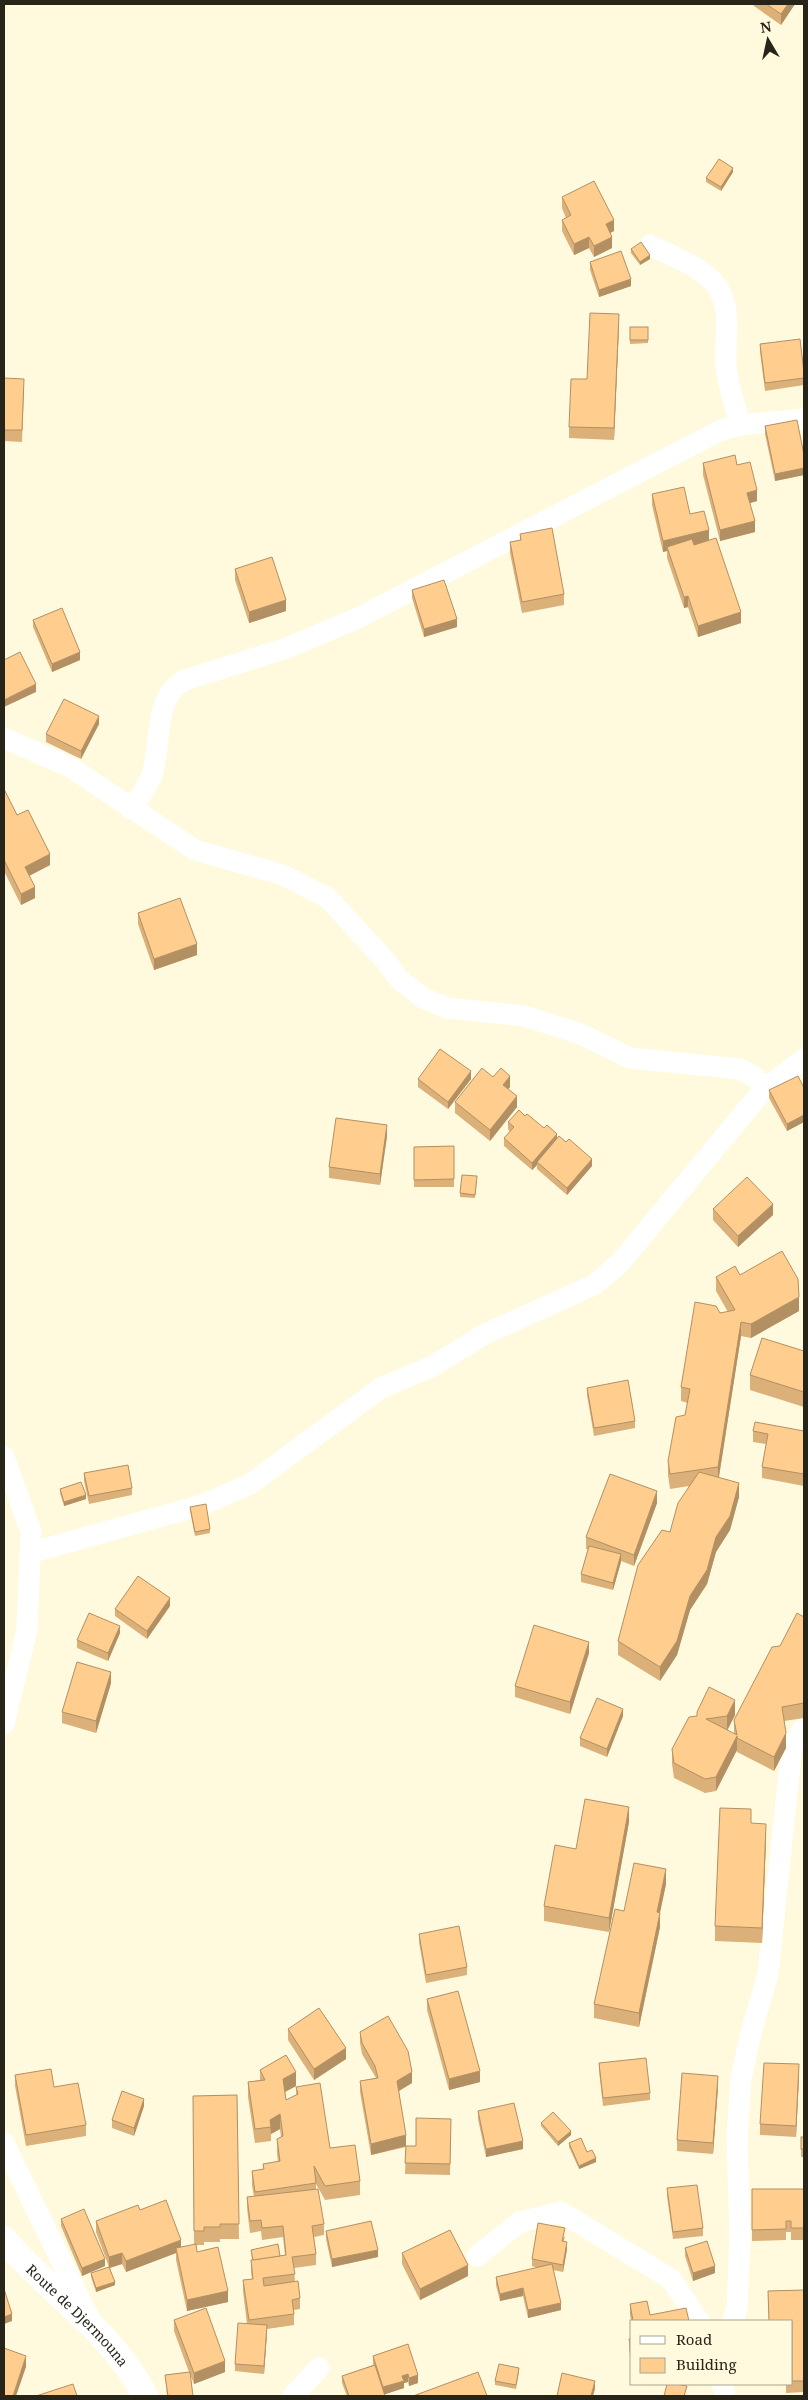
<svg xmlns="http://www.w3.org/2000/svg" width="808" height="2400" font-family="'Noto Serif',serif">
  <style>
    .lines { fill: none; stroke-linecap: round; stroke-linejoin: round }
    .minor { stroke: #fff; stroke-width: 21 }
    .tertiary { stroke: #fff; stroke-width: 26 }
    .wall { fill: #dbb079 }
    .shaded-wall { fill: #b29063 }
    .building { fill: #ffcd8d; stroke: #b29063 }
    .labels { text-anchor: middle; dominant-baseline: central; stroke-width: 4; stroke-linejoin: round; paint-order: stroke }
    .street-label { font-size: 14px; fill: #27251a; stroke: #fffadd }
  </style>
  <rect width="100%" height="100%" fill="#fffadd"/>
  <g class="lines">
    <g class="minor">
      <path d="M650,245C671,256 700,266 715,284C735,309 722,344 727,373C729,391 736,408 741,425"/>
      <polyline points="4,738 70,767 195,850 283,875 328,898 385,960 399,979 423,998 447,1008 524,1016 581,1034 630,1058 740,1069 755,1077 764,1089"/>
      <path d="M131,809C139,798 147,788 152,775C162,744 152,697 185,680L287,648L360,617L721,430L741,425L804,419"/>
      <polyline points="4,1457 31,1532 27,1630 4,1724"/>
      <polyline points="30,1553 202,1505 250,1484 381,1388 433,1366 483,1335 594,1285 620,1263 764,1089 804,1059"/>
      <polyline points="4,2143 89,2318"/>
      <polyline points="477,2256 520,2222 561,2212 671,2279 699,2321"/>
      <polyline points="733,2321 737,2308 740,2238 737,2137 741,2078 751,2033 768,1974 792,1745 804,1728"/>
      <polyline points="722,2384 725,2396"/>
      <polyline points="293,2396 319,2368"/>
    </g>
    <path class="tertiary" id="s1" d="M4,2239C49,2293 113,2331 145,2396"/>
  </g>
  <g class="wall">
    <polygon points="754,4 795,4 781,25 754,6"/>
    <polygon points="733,172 721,191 706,182 706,178"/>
    <polygon points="562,197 614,231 610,233 612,248 594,257 589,248 574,255 562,231 562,220 566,218 562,208"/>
    <polygon points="631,249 650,259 640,265 631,253"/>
    <polygon points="590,262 631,286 599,297 590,270"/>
    <polygon points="619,325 614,440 569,438 569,427 587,379"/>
    <polygon points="630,327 648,327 648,343 630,344"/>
    <polygon points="760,344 804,372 804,385 765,391 760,352"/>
    <polygon points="4,378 24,390 22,442 4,441"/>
    <polygon points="765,426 804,455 804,475 775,481 765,434"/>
    <polygon points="703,463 737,465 757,501 750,503 755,532 720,541 703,475"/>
    <polygon points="652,494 690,514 709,540 741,623 698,637 688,607 684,608 667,558 667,551 663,552 652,505"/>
    <polygon points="520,534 564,594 564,605 522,613 510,553 510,542 520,540"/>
    <polygon points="235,569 286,611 249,623 235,580"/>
    <polygon points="412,590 457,627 424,637 412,598"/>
    <polygon points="33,620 80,660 52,672 33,627"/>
    <polygon points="99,724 81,759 46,742 46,734"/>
    <polygon points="4,789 17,815 50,865 29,876 35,898 21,905 4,871"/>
    <polygon points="138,913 197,955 154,970 138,924"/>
    <polygon points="493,1077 510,1087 508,1089 517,1107 490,1141 455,1113 455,1102"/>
    <polygon points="418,1079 471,1079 448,1109 418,1087"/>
    <polygon points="804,1088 804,1122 787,1131 769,1098 769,1090"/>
    <polygon points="525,1116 557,1138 592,1166 567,1195 537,1169 537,1165 532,1170 504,1146 504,1138 510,1132 508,1129 508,1122"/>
    <polygon points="387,1136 380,1185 329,1178 329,1167"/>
    <polygon points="454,1146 454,1187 414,1187 414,1147"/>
    <polygon points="477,1180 475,1198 460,1197 460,1193"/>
    <polygon points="713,1209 773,1215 738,1247 713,1220"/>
    <polygon points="740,1275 799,1311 751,1338 741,1336 719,1477 739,1497 730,1530 716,1552 707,1584 690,1610 677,1655 660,1681 618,1655 618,1641 670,1532 689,1486 670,1489 668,1475 668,1461 685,1415 688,1403 681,1401 681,1387 720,1313 728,1312 716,1291 716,1277"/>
    <polygon points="804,1351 804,1407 750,1390 750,1375"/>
    <polygon points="587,1388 635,1421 635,1428 594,1436 587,1395"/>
    <polygon points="753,1431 804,1431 804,1486 762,1478 762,1467 766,1444 753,1442"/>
    <polygon points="84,1473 132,1488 132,1495 89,1504 84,1481"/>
    <polygon points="60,1489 86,1499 64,1506 60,1493"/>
    <polygon points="657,1503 634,1566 621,1561 613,1590 581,1582 581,1574 588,1549 586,1549 586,1537"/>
    <polygon points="190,1507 210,1529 210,1533 195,1536 190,1511"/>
    <polygon points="170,1606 147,1639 115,1616 115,1609"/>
    <polygon points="804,1617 804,1718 784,1721 786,1748 774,1771 737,1752 737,1750 716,1791 705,1793 674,1778 672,1764 672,1749 697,1716 697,1712 735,1715 727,1730 734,1734 734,1720 780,1646"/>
    <polygon points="120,1633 108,1661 77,1648 77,1640"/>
    <polygon points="589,1653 570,1714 515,1697 515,1686"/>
    <polygon points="111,1683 96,1733 62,1723 62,1712"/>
    <polygon points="623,1716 607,1757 580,1746 580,1738"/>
    <polygon points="629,1822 609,1932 544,1921 544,1906 576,1849"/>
    <polygon points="751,1823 766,1838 762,1943 715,1941 715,1926"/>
    <polygon points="666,1884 660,1913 660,1927 639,2027 594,2018 594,2004 624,1911"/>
    <polygon points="419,1934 467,1967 467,1975 426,1983 419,1942"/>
    <polygon points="427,1999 480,2082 449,2090 427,2010"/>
    <polygon points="288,2029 346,2059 314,2080 288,2040"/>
    <polygon points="360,2032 412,2083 399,2091 406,2146 416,2146 451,2130 450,2175 405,2174 406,2147 371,2155 360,2092 360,2081 376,2078 362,2054 360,2043"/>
    <polygon points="599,2063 650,2093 650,2100 603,2106 599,2071"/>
    <polygon points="260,2070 296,2086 285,2092 286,2100 296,2095 296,2087 330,2148 360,2181 360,2195 325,2200 316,2184 316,2189 324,2224 324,2235 314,2237 316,2254 316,2265 294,2268 295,2282 300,2298 300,2309 294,2310 294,2325 267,2329 264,2374 235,2371 235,2364 247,2324 243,2291 243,2280 252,2279 251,2272 251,2260 252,2260 251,2250 280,2256 285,2255 283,2237 262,2240 261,2231 250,2233 247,2208 247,2197 254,2197 252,2185 252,2171 263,2169 263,2164 278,2162 277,2153 277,2139 281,2137 280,2129 271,2134 271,2141 255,2143 248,2097 248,2082 260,2080"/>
    <polygon points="15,2075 54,2087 86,2125 86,2136 26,2146 15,2086"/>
    <polygon points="799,2076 796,2137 760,2135 760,2124"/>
    <polygon points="718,2087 713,2154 677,2151 677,2140"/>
    <polygon points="237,2095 239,2239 220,2239 220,2242 204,2242 204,2245 196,2245 197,2252 228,2302 187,2311 176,2260 176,2253 126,2272 122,2264 110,2268 115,2285 96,2292 91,2277 91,2273 109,2267 96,2232 96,2221 140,2210 181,2247 194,2245 193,2096"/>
    <polygon points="144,2106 134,2136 112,2128 112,2120"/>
    <polygon points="478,2111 523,2149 486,2157 478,2119"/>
    <polygon points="541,2123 571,2135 558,2146 541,2126"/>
    <rect x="801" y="2137" width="3" height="20"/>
    <polygon points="569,2143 587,2152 596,2162 579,2169 569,2147"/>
    <polygon points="667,2188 703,2228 703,2236 673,2239 667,2196"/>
    <polygon points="752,2189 804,2189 804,2240 791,2240 791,2232 786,2232 786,2240 752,2241"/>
    <polygon points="61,2219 105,2266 82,2276 61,2226"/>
    <polygon points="326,2231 378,2257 332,2267 326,2239"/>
    <polygon points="565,2236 564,2241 567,2249 563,2272 553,2270 561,2310 528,2318 523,2296 500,2301 496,2285 496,2277 538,2268 532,2266 532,2259"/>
    <polygon points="685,2248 715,2273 693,2281 685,2256"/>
    <polygon points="402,2253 468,2276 420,2300 402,2264"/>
    <polygon points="804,2290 804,2392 786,2393 786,2384 792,2384 792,2321 769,2321 768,2291"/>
    <polygon points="630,2304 650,2315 689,2321 632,2321 632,2325 630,2315"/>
    <polygon points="174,2320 225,2372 194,2384 190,2374 193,2396 167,2396 165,2375 189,2372 174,2331"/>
    <polygon points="632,2338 632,2364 629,2350 629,2339"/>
    <polygon points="408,2344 418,2383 409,2386 408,2382 404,2383 404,2388 384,2394 385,2396 347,2396 342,2383 342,2376 373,2365 373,2356"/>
    <polygon points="519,2372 516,2389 495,2385 495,2381"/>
  </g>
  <g class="shaded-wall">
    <polygon points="788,4 795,4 781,25 781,14"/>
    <polygon points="733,168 733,172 721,191 721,187"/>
    <polygon points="614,220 614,231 606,235 606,224"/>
    <polygon points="589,237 589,248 574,255 574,244"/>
    <polygon points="612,237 612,248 594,257 594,246"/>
    <polygon points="650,255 650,259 640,265 640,262"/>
    <polygon points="631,279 631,286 599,297 599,290"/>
    <polygon points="619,314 619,325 614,440 614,428"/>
    <polygon points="804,468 804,475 775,481 775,474"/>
    <polygon points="757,490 757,501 747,504 747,493"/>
    <polygon points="755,521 755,532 720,541 720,530"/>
    <polygon points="709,530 709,542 668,551 667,547 667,551 663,552 663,541"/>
    <polygon points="688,596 688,607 684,608 684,597"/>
    <polygon points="286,600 286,611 249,623 249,612"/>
    <polygon points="741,612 741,623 698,637 698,626"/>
    <polygon points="457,619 457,627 424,637 424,629"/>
    <polygon points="80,652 80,660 52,672 52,664"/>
    <polygon points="36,684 36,692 4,707 4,700"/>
    <polygon points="99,716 99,724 81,759 81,751"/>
    <polygon points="50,854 50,865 25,878 25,867"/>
    <polygon points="35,887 35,898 21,905 21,894"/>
    <polygon points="197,944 197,955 154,970 154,959"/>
    <polygon points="471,1071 471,1079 448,1109 448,1102"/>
    <polygon points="510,1076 510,1087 503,1096 503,1085"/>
    <polygon points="517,1096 517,1107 490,1141 490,1130"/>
    <polygon points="804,1115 804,1122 787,1131 787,1124"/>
    <polygon points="387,1125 387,1136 380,1185 380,1174"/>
    <polygon points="557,1134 557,1141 537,1162 537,1165 532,1170 532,1163"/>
    <polygon points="592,1159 592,1166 567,1195 567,1188"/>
    <polygon points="773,1204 773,1215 738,1247 738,1236"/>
    <polygon points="799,1297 799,1311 751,1338 751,1324"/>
    <polygon points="741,1322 741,1336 718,1482 718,1467"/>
    <polygon points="739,1483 739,1497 730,1530 716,1552 707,1584 690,1610 677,1655 660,1681 660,1667"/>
    <polygon points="657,1491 657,1503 634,1566 634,1555"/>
    <polygon points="86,1495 86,1499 64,1506 64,1502"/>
    <polygon points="621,1554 621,1562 613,1590 613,1583"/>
    <polygon points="170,1598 170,1606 147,1639 147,1631"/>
    <polygon points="120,1626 120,1633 108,1661 108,1653"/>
    <polygon points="589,1642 589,1653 570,1714 570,1702"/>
    <polygon points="111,1672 111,1683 96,1733 96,1721"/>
    <polygon points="735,1700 735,1715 727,1731 727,1716"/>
    <polygon points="623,1709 623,1716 607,1757 607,1749"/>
    <polygon points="786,1733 786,1748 774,1771 774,1757"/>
    <polygon points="737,1736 737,1750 716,1791 716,1777"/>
    <polygon points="629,1807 629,1822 609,1932 609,1918"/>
    <polygon points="766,1824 766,1838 762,1943 762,1928"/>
    <polygon points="666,1869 666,1884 657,1926 657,1912"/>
    <polygon points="660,1913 660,1927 639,2027 639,2013"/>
    <polygon points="346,2048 346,2059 314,2080 314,2069"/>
    <polygon points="799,2064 799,2076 796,2137 796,2126"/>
    <polygon points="480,2071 480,2082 449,2090 449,2079"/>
    <polygon points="296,2072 296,2086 283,2093 283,2079"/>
    <polygon points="412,2072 412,2083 397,2092 397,2081"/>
    <polygon points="718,2076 718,2087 713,2154 713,2143"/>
    <polygon points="144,2099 144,2106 134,2136 134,2128"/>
    <polygon points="280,2114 280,2129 271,2134 270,2120"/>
    <polygon points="571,2131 571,2135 558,2146 558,2142"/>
    <polygon points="406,2135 406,2146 371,2155 371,2144"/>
    <polygon points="523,2141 523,2149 486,2157 486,2149"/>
    <polygon points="596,2158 596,2162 579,2169 579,2166"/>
    <polygon points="181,2240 181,2251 176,2248 176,2253 126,2272 126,2261"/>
    <polygon points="567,2242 567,2249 563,2272 563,2265"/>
    <polygon points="378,2250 378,2257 332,2267 332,2259"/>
    <polygon points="122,2253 122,2264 109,2268 109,2257"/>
    <polygon points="105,2259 105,2266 82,2276 82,2268"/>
    <polygon points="468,2265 468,2276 420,2300 420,2289"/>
    <polygon points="715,2266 715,2273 693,2281 693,2273"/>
    <polygon points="115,2282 115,2285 96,2292 96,2288"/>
    <polygon points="523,2288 523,2296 500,2301 500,2294"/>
    <polygon points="228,2291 228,2302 187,2311 187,2300"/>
    <polygon points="561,2303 561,2310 528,2318 528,2310"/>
    <polygon points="12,2314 12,2321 4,2324 4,2317"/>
    <polygon points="267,2325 267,2333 264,2374 264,2366"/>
    <polygon points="26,2356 26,2367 16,2396 13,2396"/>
    <polygon points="225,2361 225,2372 194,2384 194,2373"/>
    <polygon points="408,2374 408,2382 404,2383 404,2388 383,2395 383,2387 402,2376"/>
    <polygon points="418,2375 418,2383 409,2386 409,2378"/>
    <polygon points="595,2381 595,2389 593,2396 591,2396"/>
  </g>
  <g class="building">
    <polygon points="766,4 788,4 781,14"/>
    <polygon points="719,159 733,168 721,187 706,178"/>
    <polygon points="594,181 614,220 606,224 612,237 594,246 589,237 574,244 562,220 571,215 562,197"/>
    <polygon points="641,242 650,255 640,262 631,249"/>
    <polygon points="621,251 631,279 599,290 590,262"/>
    <polygon points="590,313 619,314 614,428 569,427 571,379 587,379"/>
    <rect x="630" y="327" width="18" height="13"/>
    <polygon points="800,339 804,372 804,378 765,383 760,344"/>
    <polygon points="4,378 24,379 22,430 4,430"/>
    <polygon points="797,420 804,455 804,468 775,474 765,426"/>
    <polygon points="735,455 737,465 750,462 757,490 747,493 755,521 720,530 703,463"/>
    <polygon points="684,487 690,514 704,511 709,530 663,541 652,494"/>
    <polygon points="552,528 564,594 522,602 510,542 521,540 520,534"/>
    <polygon points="716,538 741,612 698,626 688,596 684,597 667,547 692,539 694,545"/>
    <polygon points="272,557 286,600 249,612 235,569"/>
    <polygon points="444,580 457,619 424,629 412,590"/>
    <polygon points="62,608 80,652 52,664 33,620"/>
    <polygon points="20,652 36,684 4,700 4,660"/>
    <polygon points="64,699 99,716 81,751 46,734"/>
    <polygon points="4,789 17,815 28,810 50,854 25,867 35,887 21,894 4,860"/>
    <polygon points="180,898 197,944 154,959 138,913"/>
    <polygon points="440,1049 471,1071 448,1102 418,1079"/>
    <polygon points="482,1068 493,1077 501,1068 510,1076 503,1085 517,1096 490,1130 455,1102"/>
    <polygon points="798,1076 804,1088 804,1115 787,1124 769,1090"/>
    <polygon points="519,1110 525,1116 527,1114 544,1128 547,1125 557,1134 532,1163 504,1138 514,1127 508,1122"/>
    <polygon points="336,1118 387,1125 380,1174 329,1167"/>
    <polygon points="559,1136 566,1142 569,1139 592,1159 567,1188 537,1162"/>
    <polygon points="454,1146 454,1179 414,1180 414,1147"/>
    <polygon points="462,1175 477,1176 475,1195 460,1193"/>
    <polygon points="747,1177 773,1204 738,1236 713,1209"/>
    <polygon points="782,1251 798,1279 799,1297 751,1324 741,1322 718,1467 670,1474 668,1461 676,1417 685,1415 690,1389 681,1387 695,1302 716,1306 720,1313 735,1310 716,1277 735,1266 740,1275"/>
    <polygon points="762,1338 804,1351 804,1392 750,1375"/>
    <polygon points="628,1380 635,1421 594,1428 587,1388"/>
    <polygon points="755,1422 804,1431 804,1474 762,1467 768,1434 753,1431"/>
    <polygon points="128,1465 132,1488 89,1496 84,1473"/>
    <polygon points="699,1472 739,1483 730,1516 716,1537 707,1570 690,1596 677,1641 660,1667 618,1641 638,1565 662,1530 670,1532 678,1503"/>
    <polygon points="610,1474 657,1491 634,1555 586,1537"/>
    <polygon points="81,1482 86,1495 64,1502 60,1489"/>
    <polygon points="206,1504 210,1529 195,1532 190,1507"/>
    <polygon points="589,1546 621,1554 613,1583 581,1574"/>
    <polygon points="138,1576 170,1598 147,1631 115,1609"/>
    <polygon points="89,1613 120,1626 108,1653 77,1640"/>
    <polygon points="797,1613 804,1617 804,1703 782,1707 786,1733 774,1757 737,1738 737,1736 716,1777 705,1779 674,1763 672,1749 689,1717 697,1716 697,1712 709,1687 735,1700 727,1716 706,1719 737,1735 734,1720 772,1647 780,1646"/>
    <polygon points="534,1625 589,1642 570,1702 515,1686"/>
    <polygon points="77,1662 111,1672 96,1721 62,1712"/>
    <polygon points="597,1698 623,1709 607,1749 580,1738"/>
    <polygon points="585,1799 629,1807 609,1918 544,1906 555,1845 576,1849"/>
    <polygon points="720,1808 751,1809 751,1823 766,1824 762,1928 715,1926"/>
    <polygon points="634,1863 666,1869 657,1912 660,1913 639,2013 594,2004 615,1909 624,1911"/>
    <polygon points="459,1926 467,1967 426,1975 419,1934"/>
    <polygon points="458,1991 480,2071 449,2079 427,1999"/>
    <polygon points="319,2008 346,2048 314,2069 288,2029"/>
    <polygon points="388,2016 408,2051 412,2072 397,2081 406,2135 371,2144 360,2081 378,2078 375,2066 362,2043 360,2032"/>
    <polygon points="286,2055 296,2072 283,2079 286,2100 298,2094 296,2087 320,2083 330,2148 355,2145 360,2181 325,2186 314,2166 316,2183 255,2192 252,2171 264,2169 263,2164 280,2161 277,2139 283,2136 280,2114 270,2120 271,2127 255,2129 248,2082 265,2080 260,2070"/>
    <polygon points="646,2058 650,2093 603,2098 599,2063"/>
    <polygon points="764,2063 799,2064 796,2126 760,2124"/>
    <polygon points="51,2069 54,2087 78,2083 86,2125 26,2135 15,2075"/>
    <polygon points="682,2073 718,2076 713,2143 677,2140"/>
    <polygon points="122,2091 144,2099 134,2128 112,2120"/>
    <polygon points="237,2095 239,2224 220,2224 220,2227 204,2227 204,2231 194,2231 193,2096"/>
    <polygon points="514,2103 523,2141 486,2149 478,2111"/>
    <polygon points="553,2112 571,2131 558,2142 541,2123"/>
    <polygon points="416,2118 451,2119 450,2164 405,2163 406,2146 416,2146"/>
    <rect x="801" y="2137" width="3" height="12"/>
    <polygon points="581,2138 587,2152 592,2150 596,2158 579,2166 569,2143"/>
    <polygon points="697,2185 703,2228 673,2232 667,2188"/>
    <polygon points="318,2189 324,2224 312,2226 316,2254 292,2257 295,2274 263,2278 264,2286 298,2281 300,2298 292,2300 294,2314 249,2320 243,2280 253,2279 251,2260 286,2255 283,2226 262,2228 261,2220 250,2221 247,2197"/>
    <polygon points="752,2189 804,2189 804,2228 791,2228 791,2221 786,2221 786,2229 752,2230"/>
    <polygon points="166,2200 181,2240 126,2261 122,2253 109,2257 96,2221 138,2205 140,2210"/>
    <polygon points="84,2209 105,2259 82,2268 61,2219"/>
    <polygon points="371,2221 378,2250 332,2259 326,2231"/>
    <polygon points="538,2223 565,2228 562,2241 567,2242 563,2265 532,2259"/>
    <polygon points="450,2230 468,2265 420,2289 402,2253"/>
    <polygon points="707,2241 715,2266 693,2273 685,2248"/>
    <polygon points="196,2244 197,2252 218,2247 228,2291 187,2300 176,2248"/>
    <polygon points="278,2244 280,2256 253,2260 251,2250"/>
    <polygon points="552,2264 561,2303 528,2310 523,2288 500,2294 496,2277"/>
    <polygon points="109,2267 115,2282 96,2288 91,2273"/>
    <polygon points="4,2289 12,2314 4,2317"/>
    <polygon points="804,2290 804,2381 792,2381 792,2321 769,2321 768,2291"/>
    <polygon points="647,2301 650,2315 686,2308 689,2321 633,2321 630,2304"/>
    <polygon points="206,2308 225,2361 194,2373 174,2320"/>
    <polygon points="238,2323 267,2325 264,2366 235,2364"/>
    <polygon points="632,2338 632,2353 629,2339"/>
    <polygon points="408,2344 418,2375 409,2378 408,2374 402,2376 404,2381 383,2387 373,2356"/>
    <polygon points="4,2348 26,2356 13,2396 4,2396"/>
    <polygon points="499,2364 519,2368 516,2385 495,2381"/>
    <polygon points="375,2365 385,2396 349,2396 342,2376"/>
    <polygon points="190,2372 193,2396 168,2396 165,2375"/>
    <polygon points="478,2372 487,2396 413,2396"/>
    <polygon points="562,2373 595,2381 591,2396 557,2396"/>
    <polygon points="73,2384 77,2396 36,2396"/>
    <polygon points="667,2384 676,2384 687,2386 684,2396 664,2396"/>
  </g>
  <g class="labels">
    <g class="street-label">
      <text stroke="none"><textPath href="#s1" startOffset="106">Route de Djermouna</textPath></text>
    </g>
  </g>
  <rect width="808" height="2400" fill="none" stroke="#27251a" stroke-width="10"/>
  <rect x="630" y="2320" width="162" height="65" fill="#fffadd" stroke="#a9a58f"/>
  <rect x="640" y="2336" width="25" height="8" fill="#ffffff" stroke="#a9a58f"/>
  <text x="676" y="2345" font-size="15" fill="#27251a">Road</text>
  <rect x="640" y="2358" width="25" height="15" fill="#ffcd8d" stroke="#a9a58f"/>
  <text x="676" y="2370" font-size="15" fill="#27251a">Building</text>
  <g transform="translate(768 40) rotate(351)" stroke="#fffadd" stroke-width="4" paint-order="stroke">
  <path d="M0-4L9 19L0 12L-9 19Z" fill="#27251a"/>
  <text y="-8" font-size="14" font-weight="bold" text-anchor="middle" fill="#27251a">N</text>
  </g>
</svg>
